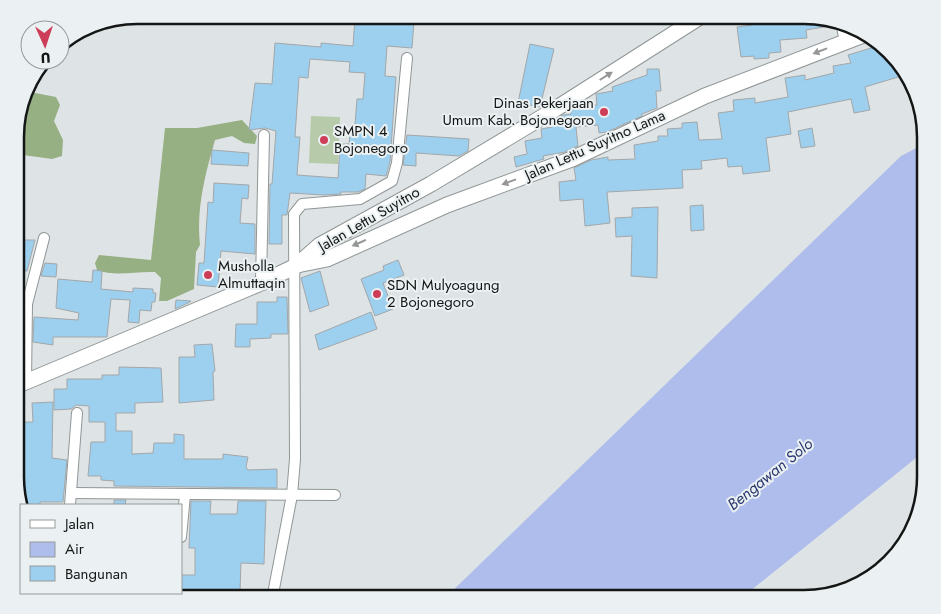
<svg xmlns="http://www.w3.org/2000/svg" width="941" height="614" font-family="Jost,sans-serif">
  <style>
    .green { fill: #b7caa9 }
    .forest { fill: #96af83 }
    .water { fill: #aebdec }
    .building { fill: #9dcfef; stroke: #a3a7aa; fill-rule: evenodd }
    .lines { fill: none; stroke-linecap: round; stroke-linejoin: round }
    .street-casing { stroke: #909696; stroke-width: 12 }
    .secondary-casing { stroke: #909696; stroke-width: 17 }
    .street { stroke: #fff; stroke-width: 10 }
    .secondary { stroke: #fff; stroke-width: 15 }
    .oneway { fill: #959696 }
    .poi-dot { fill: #cd3d57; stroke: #ebf1f2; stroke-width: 2 }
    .labels { text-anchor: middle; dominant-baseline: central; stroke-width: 4; stroke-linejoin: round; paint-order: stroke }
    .poi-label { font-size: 15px; fill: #141616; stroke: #ebf1f2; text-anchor: start }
    .street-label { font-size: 15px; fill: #141616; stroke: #ebf1f2 }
    .water-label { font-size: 16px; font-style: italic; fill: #2c3972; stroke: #ebf1f2 }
    .rim { fill: none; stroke: #141616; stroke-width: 2.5 }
  </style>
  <rect width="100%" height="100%" fill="#dee4e5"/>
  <polygon class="green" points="311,116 340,117 338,164 309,163"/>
  <g class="forest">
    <polygon points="25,91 56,97 60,105 54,121 63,140 62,156 52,159 16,154 16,121"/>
    <path d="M242,120L257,136L255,144L244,143L232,136L215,140C205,175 196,209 200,245L196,252L194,289L167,301H159L161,278L155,272C135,271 116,277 97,270L95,263L99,255L151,260L165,128H197Z"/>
  </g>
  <polygon class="water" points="926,143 926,450 740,599 444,599 901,156"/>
  <g class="building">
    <polygon points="752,15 804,15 836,25 806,30 807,38 780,40 781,52 769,53 769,58 754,59 754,56 741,57 737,27 752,25"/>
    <path d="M355,17L414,22L412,48L387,46L385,76L396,77L390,162L386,176L366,174L365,189L358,192H341V194L324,195L290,193L287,215H282V244H269L270,184H272L276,131L265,128L249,130L255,83L272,84L275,43L321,47V43L353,46ZM310,59L350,62L349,72L365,73L363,99H357L355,124H351L349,144H340L338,178L297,175L300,137H295L299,77L308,78Z"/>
    <polygon points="530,44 554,49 540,107 518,103"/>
    <polygon points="881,45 908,74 865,87 870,110 854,113 851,99 788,112 791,134 766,138 770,171 743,174 742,166 728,167 727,158 701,161 702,169 682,170 683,188 607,192 610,223 585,226 583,199 560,201 559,182 576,180 574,168 591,160 608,157 608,160 635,159 634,145 658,141 658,136 668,136 667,129 682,128 682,123 697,122 699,140 722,139 718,113 734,111 733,100 755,98 755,103 788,97 785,78 805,75 805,80 834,73 833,66 851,63 848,55"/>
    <polygon points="647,69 659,69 661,91 656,91 657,108 642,114 642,116 607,132 599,133 598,125 576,127 578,146 565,152 543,156 544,159 516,167 514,157 527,154 525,141 542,138 541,129 552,127 551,123 563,115 571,114 571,110 575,107 597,105 596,94 613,91 612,87 647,75"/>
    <polygon points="812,128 815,146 801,148 798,131"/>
    <polygon points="407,135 469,139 468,151 459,156 416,153 416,166 403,165"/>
    <polygon points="212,150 249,153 248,166 211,164"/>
    <polygon points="214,183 249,185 248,199 242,198 240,223 255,224 255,254 221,251 218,287 197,285 199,263 204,263 208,202 213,203"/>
    <polygon points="703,205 704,230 691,231 690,206"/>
    <polygon points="658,207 657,278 631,276 632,236 616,237 615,218 632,217 632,208"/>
    <polygon points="24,240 35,240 27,271 22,271"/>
    <polygon points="398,260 404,275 383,283 393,309 375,316 361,279 384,270 383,266"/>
    <polygon points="45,263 57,264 56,277 41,276"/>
    <polygon points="93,270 102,271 101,289 133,292 133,288 153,289 153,293 156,293 155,302 152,302 151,311 140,310 139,323 128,322 130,300 111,299 107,337 53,337 53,345 33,342 34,317 78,320 79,313 56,308 58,279 92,282"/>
    <polygon points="320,271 329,305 310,312 301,278"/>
    <polygon points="277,297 287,297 288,334 271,334 271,338 250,339 250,347 235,347 236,324 257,324 257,302 277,302"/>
    <polygon points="176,300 191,301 190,302 175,309"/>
    <polygon points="371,312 377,329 319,350 315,335"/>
    <polygon points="17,316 20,316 20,341 16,341"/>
    <polygon points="212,344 215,371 213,372 214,400 179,403 179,357 195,357 194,345"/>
    <polygon points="119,367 161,368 163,402 135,403 135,413 116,413 116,431 132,431 132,454 153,453 154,443 174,443 174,434 184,435 184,459 223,459 223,454 248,457 246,467 248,470 277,469 277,488 114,486 114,481 101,480 101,476 88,476 91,442 105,442 105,422 89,422 89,406 76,405 71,409 54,410 54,389 67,389 67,379 102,379 102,375 119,375"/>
    <polygon points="53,402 52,458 67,460 63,502 40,502 40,505 26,505 26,494 16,493 16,449 19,422 33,422 32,403"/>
    <polygon points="114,500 126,500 125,505 114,505"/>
    <polygon points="191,501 211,501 210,514 237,514 238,501 266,501 264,564 241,563 240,591 183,590 181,588 181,575 195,575 195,548 189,548"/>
  </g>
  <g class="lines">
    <g class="street-casing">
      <g id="street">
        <polyline points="842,27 845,42"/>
        <polyline points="261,283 264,135"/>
        <polyline points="16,302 27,304"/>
        <polyline points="26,382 27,304 44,238"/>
        <polyline points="72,493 335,495"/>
        <polyline points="70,505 77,413"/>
        <polyline points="181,537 185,495"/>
        <polyline points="176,599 177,593"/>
        <polyline points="272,599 292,495 295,459 294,214 302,204 360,199 392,181 397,163 407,58"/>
      </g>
    </g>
    <g class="secondary-casing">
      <g id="secondary">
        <polyline points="297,265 327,259 447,205 572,159 705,96 866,34"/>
        <polyline points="16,386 261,283 296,266 320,245 431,184 549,113 703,15"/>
      </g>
    </g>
    <use href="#street" class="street"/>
    <use href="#secondary" class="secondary"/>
  </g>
  <defs><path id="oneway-solid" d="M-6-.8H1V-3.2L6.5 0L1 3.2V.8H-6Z" transform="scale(1.25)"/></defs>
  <g class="oneway">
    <use href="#oneway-solid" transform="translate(820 51) rotate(159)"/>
    <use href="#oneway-solid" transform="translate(606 76) rotate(-32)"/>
    <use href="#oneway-solid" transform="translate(509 182) rotate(160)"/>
    <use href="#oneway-solid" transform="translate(359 243) rotate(156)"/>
  </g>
  <g class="poi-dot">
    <circle cx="604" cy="112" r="5"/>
    <circle cx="324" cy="140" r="5"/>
    <circle cx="208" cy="275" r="5"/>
    <circle cx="377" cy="294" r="5"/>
  </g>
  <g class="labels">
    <g class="poi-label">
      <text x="594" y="103" text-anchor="end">Dinas Pekerjaan<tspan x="594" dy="17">Umum Kab. Bojonegoro</tspan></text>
      <text x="334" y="131">SMPN 4<tspan x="334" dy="17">Bojonegoro</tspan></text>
      <text x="218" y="266">Musholla<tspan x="218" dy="17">Almuttaqin</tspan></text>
      <text x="387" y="285">SDN Mulyoagung<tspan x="387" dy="17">2 Bojonegoro</tspan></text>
    </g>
    <g class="street-label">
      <text transform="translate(595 145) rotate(-24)">Jalan Lettu Suyitno Lama</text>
      <text transform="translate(369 219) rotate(-30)">Jalan Lettu Suyitno</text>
    </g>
    <g class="water-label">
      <text transform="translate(770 474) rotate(-39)">Bengawan Solo</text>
    </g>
  </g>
  <path d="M0 0H941V614H0ZM137 24H804A113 113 0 0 1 917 137V477A113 113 0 0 1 804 590H137A113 113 0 0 1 24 477V137A113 113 0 0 1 137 24Z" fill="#ebf1f2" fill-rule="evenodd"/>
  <path class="rim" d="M137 24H804A113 113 0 0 1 917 137V477A113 113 0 0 1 804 590H137A113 113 0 0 1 24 477V137A113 113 0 0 1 137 24Z"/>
  <rect x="20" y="504" width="162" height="90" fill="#ebf1f2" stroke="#95999a"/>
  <rect x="30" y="520" width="25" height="8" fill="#ffffff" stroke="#95999a"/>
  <text x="65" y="529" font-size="15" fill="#141616">Jalan</text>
  <rect x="30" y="542" width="25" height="15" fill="#aebdec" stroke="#95999a"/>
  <text x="65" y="554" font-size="15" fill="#141616">Air</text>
  <rect x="30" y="566" width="25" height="15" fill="#9dcfef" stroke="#95999a"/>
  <text x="65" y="579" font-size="15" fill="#141616">Bangunan</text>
  <g transform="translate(45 45) rotate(177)"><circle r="24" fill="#ebf1f2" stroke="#95999a"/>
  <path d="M0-4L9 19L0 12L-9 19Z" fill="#cd3d57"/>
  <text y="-8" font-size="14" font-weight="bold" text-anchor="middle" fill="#141616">U</text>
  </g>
</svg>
